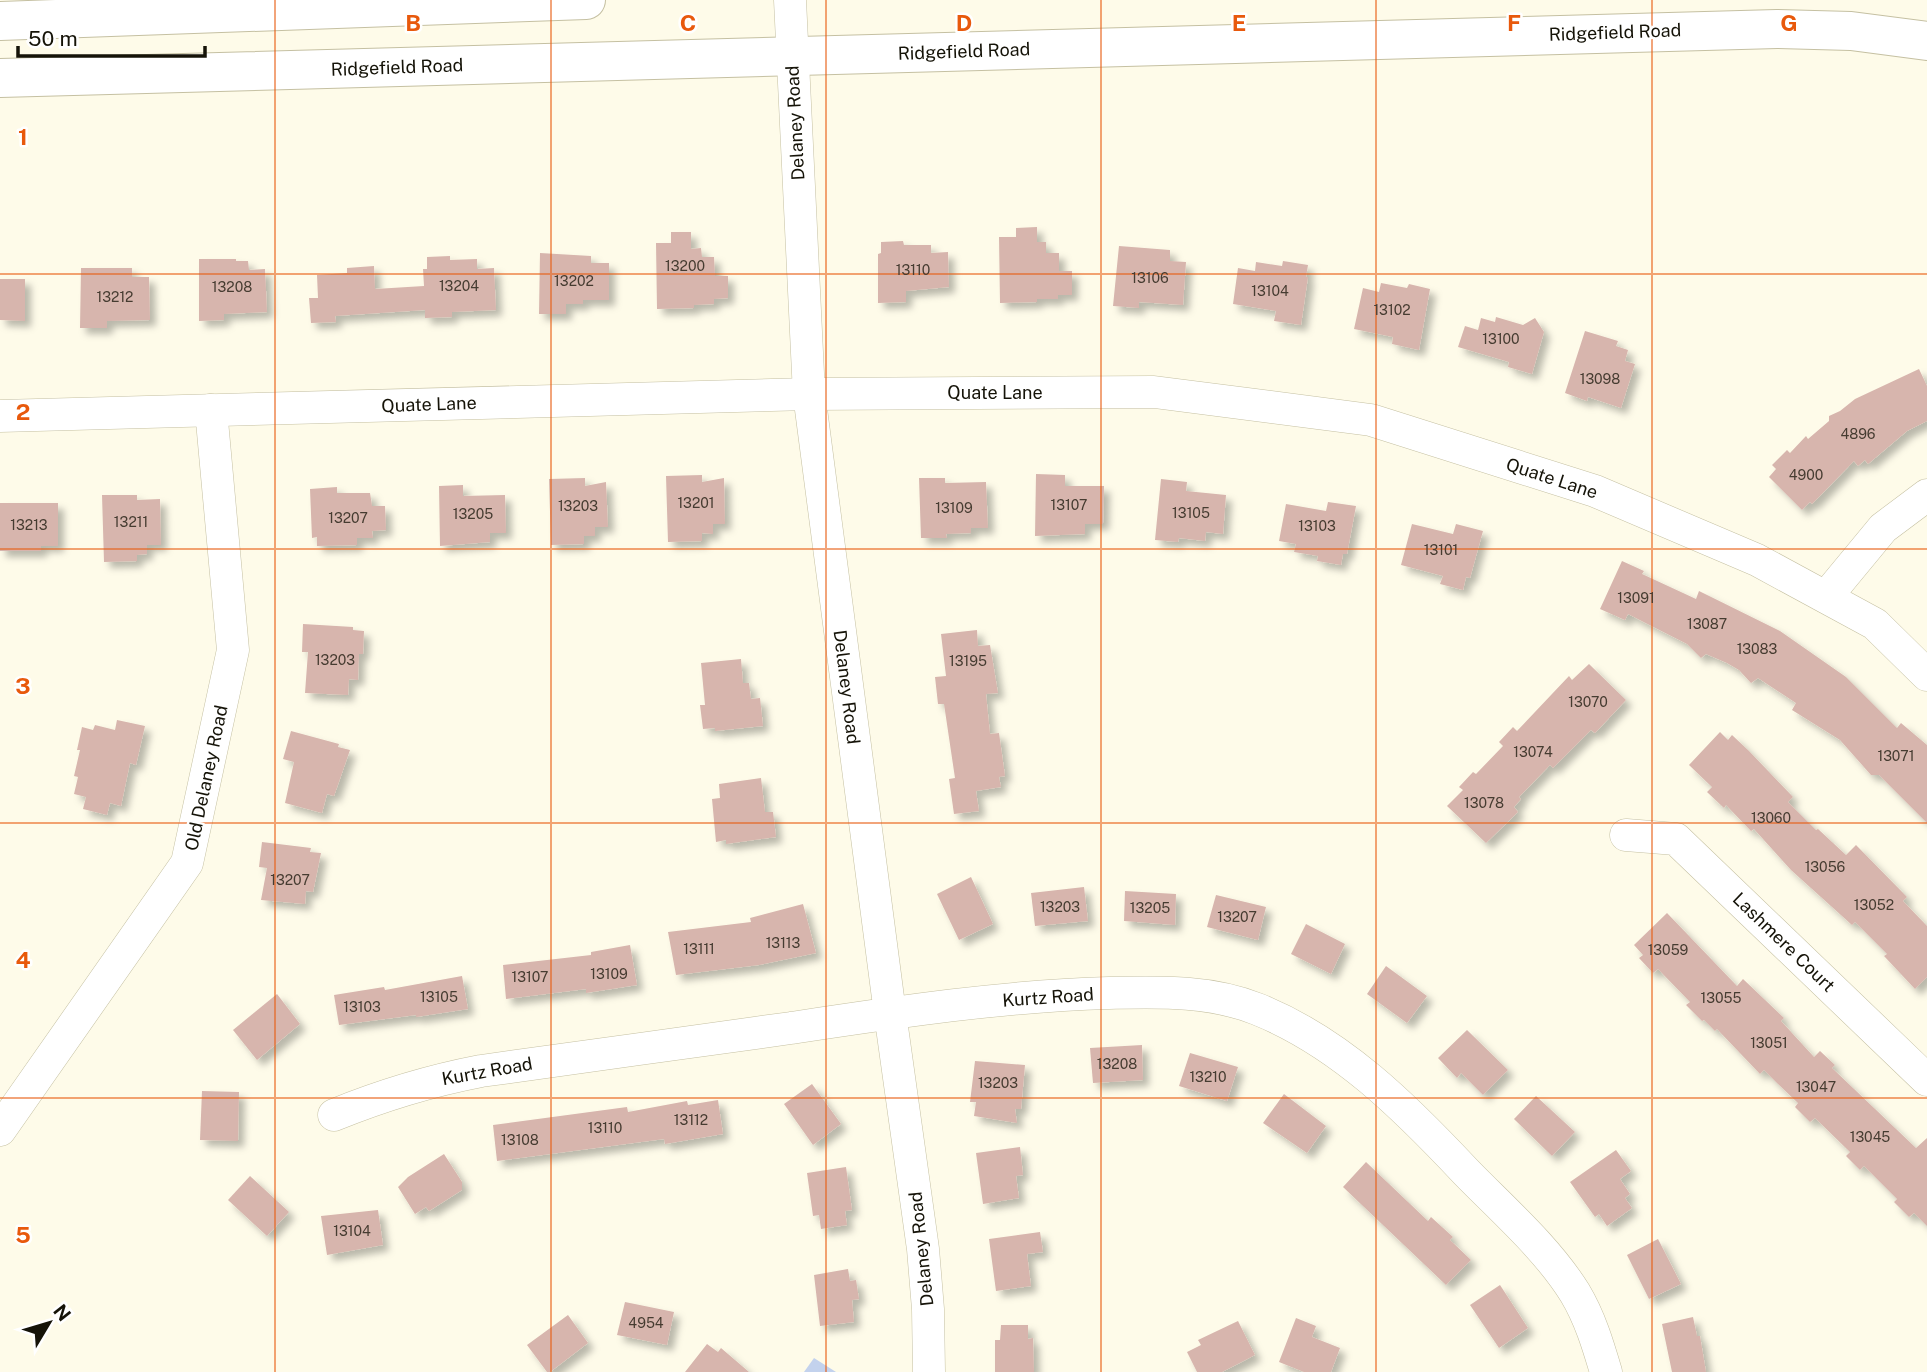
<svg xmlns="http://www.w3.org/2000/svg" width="1927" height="1372" font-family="'Public Sans',sans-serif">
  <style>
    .water { fill: #c3d2ed }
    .building { fill: #d7b5ad; filter: url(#shadow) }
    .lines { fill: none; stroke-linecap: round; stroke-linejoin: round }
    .minor-casing { stroke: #c5c0a2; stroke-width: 33 }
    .major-casing { stroke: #c5c0a2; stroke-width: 40 }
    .minor { stroke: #fff; stroke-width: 32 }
    .major { stroke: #fff; stroke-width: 38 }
    .grid { fill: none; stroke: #e8590c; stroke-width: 2; stroke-opacity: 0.55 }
    .labels { text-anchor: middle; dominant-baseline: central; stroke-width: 5; stroke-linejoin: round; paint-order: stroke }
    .number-label { font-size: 14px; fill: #463c31 }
    .street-label { font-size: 18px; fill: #151308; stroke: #fff }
    .grid-label { font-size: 23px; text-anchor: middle; font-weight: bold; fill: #e8590c; stroke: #fff; stroke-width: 5; stroke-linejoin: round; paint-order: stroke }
  </style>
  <defs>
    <filter id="shadow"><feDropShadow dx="6" dy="6" stdDeviation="3.5" flood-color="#0004"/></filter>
  </defs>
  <rect width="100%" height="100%" fill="#fefbe9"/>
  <polygon class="water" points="814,1358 836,1372 804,1372"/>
  <g class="building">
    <polygon points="1037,227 1037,242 1046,242 1046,253 1059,253 1059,271 1072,271 1072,295 1058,295 1058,299 1037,299 1037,302 1000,303 999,237 1016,237 1016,228"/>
    <polygon points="671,232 691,232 691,249 701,248 702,257 714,257 715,276 728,276 728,298 714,299 714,304 694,305 694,308 657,309 656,243 671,243"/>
    <polygon points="903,241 904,245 931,245 931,253 948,252 949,287 906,291 906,302 878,303 878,254 881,253 881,242"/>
    <polygon points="1119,246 1170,250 1170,261 1186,262 1183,305 1139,302 1139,308 1113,306"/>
    <polygon points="540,253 591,256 591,263 609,263 609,300 583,300 583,304 566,304 566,314 539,314"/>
    <polygon points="450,256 450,260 477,259 477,269 494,268 496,310 452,312 452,317 425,318 425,310 335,316 336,322 311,323 309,298 318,298 317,275 347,273 347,268 374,266 375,289 424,286 423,269 427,269 427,257"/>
    <polygon points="199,259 236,259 236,261 248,261 249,270 265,269 267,312 224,314 224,320 199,321"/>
    <polygon points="1283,261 1308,265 1306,277 1308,277 1301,325 1274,321 1276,311 1233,304 1238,268 1255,271 1256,262 1282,266"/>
    <polygon points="81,268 132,268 132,277 149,277 150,320 107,321 107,328 80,328"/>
    <polygon points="0,279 25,279 25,321 0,320"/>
    <polygon points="1381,283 1407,288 1409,284 1430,289 1419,350 1392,344 1393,337 1354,329 1363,288 1379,292"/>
    <polygon points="1496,317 1523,325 1535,318 1544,332 1532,374 1508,367 1509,362 1458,347 1465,326 1478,330 1481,318 1495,322"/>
    <polygon points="1585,331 1618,341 1616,346 1628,350 1625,361 1635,364 1621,408 1588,397 1587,401 1565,393"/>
    <polygon points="1919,369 1927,386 1927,421 1907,431 1868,464 1865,460 1858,466 1854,461 1812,504 1810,502 1802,510 1769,477 1776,469 1772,465 1787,450 1790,453 1806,436 1808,439 1829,421 1829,416 1840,411 1855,399"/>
    <polygon points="1036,474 1065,475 1065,486 1104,486 1103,524 1085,524 1085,534 1035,536"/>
    <polygon points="702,475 702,482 724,478 725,524 713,524 713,534 702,533 702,541 668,542 666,476"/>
    <polygon points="585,478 585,486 606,482 608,527 595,527 595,536 584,536 584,544 551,545 549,479"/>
    <polygon points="919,478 945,478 945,483 986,482 988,528 971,528 971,533 946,534 947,538 921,538"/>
    <polygon points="1161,479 1187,482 1186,491 1226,495 1223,534 1206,532 1205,541 1179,538 1178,542 1155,540"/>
    <polygon points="463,485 463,496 505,495 506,533 490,533 490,542 440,546 439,486"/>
    <polygon points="337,487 337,493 370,493 372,506 385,506 386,530 372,531 373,538 357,538 357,545 317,546 317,537 312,538 310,489"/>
    <polygon points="102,495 137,495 137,500 160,499 161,545 147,545 147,554 137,555 137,561 104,562"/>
    <polygon points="1328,502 1356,506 1347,554 1343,554 1341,565 1317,561 1318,556 1294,552 1296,544 1279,541 1286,504 1326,511"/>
    <polygon points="0,503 58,503 58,546 41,546 41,551 0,551"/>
    <polygon points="1412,524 1453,534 1456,524 1483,531 1470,578 1466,577 1463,590 1440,584 1443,576 1401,565"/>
    <polygon points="1622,561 1644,571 1642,574 1696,599 1699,591 1780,631 1846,677 1897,728 1901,723 1927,745 1927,823 1879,775 1871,775 1840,740 1792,710 1796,703 1758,678 1751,683 1739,670 1727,663 1706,654 1701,658 1687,644 1628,614 1625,620 1600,609"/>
    <polygon points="303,624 353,627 353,630 364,631 363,654 359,654 358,680 349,679 348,695 305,693 308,652 302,652"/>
    <polygon points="977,630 978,646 990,645 998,693 986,694 990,734 999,733 1005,776 999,777 1001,787 976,791 979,811 954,814 949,779 955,778 944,704 938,704 935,677 946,676 941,634"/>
    <polygon points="741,659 743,683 749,683 751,699 760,698 763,726 715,731 715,728 703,729 700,705 705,705 701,663"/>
    <polygon points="1589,664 1626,700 1595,733 1591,730 1553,768 1550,765 1519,797 1521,799 1514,807 1518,812 1486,843 1447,806 1463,790 1459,787 1473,772 1476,774 1503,746 1499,742 1513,727 1517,731 1569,676 1572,680"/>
    <polygon points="117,720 145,726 136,765 130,763 121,806 110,803 107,815 83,809 86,797 74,794 78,777 74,776 80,750 77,750 82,727 93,730 95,725 115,730"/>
    <polygon points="291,731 339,744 338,747 350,750 334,796 327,794 322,813 285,803 294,762 283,759"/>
    <polygon points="1720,732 1728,740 1732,735 1749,751 1793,797 1788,802 1816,830 1818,829 1846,855 1856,845 1907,897 1903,901 1927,926 1927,977 1915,989 1884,956 1887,954 1855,922 1852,925 1791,870 1754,829 1751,831 1726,805 1724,808 1707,792 1712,787 1689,765"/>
    <polygon points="761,778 765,812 773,812 776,837 726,844 726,840 716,842 712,799 720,798 719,784"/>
    <polygon points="262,842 311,848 310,852 321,853 313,892 306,891 305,904 261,900 267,868 259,867"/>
    <polygon points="971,877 993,924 959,940 937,894"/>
    <polygon points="1084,887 1088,921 1035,926 1031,893"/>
    <polygon points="1125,891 1176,894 1175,925 1124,921"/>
    <polygon points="1216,895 1266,907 1258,940 1207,927"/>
    <polygon points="803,904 816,953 759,965 676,975 668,932 751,922 750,918"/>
    <polygon points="1667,913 1737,986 1743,979 1784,1018 1781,1021 1814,1057 1820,1051 1835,1065 1832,1068 1916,1148 1927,1138 1927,1226 1914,1213 1909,1217 1894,1202 1897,1199 1864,1166 1860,1170 1846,1156 1850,1152 1815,1118 1810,1122 1795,1107 1798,1103 1778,1084 1764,1070 1760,1074 1717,1029 1715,1031 1704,1020 1702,1021 1686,1005 1690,1002 1658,969 1653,973 1639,958 1643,955 1634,945"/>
    <polygon points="1306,924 1345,944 1331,974 1291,954"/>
    <polygon points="630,945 637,985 586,993 586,989 506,999 503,965 591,955 591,952"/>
    <polygon points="1386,966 1427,996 1407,1023 1367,994"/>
    <polygon points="462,976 468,1009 416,1017 416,1015 339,1025 334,995 384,987 385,990"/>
    <polygon points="277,994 300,1024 257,1060 233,1030"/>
    <polygon points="1467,1030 1508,1070 1483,1095 1461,1073 1457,1078 1438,1058"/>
    <polygon points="1142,1045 1143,1080 1093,1083 1090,1048"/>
    <polygon points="1190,1053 1238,1067 1227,1101 1179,1086"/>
    <polygon points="975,1061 1025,1065 1021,1109 1015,1109 1017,1123 974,1116 976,1102 970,1102"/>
    <polygon points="812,1084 841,1124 813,1145 784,1104"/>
    <polygon points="202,1091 239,1092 238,1141 200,1140"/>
    <polygon points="1284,1094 1326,1126 1307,1153 1263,1123"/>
    <polygon points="1536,1096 1575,1132 1552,1156 1514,1119"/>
    <polygon points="718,1100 723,1134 665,1144 664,1139 497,1161 493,1125 627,1107 628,1112 687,1101 688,1105"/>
    <polygon points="1020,1147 1023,1175 1016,1176 1019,1198 983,1204 976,1153"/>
    <polygon points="1616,1150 1631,1171 1620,1179 1630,1194 1625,1198 1632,1208 1607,1226 1599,1214 1595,1217 1570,1182"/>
    <polygon points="444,1154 462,1182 462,1190 429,1211 426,1207 415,1214 398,1187 408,1177"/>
    <polygon points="1366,1162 1428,1221 1431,1217 1453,1237 1450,1240 1471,1260 1446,1285 1343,1187"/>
    <polygon points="846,1167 852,1210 845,1211 847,1225 821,1229 819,1215 813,1216 807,1173"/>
    <polygon points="250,1176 289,1212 267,1236 228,1200"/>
    <polygon points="378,1210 383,1245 327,1255 321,1216"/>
    <polygon points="1040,1232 1043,1252 1027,1254 1031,1286 996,1291 989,1239"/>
    <polygon points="1658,1239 1681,1284 1649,1299 1627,1255"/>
    <polygon points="848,1269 850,1281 856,1280 859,1299 852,1300 854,1322 820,1326 814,1275"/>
    <polygon points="1500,1285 1528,1328 1499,1348 1470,1305"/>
    <polygon points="625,1302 674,1312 667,1345 617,1335"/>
    <polygon points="568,1315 588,1343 550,1372 547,1372 527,1345"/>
    <polygon points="1693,1317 1697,1336 1700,1336 1706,1372 1672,1372 1662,1324"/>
    <polygon points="1296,1318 1316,1326 1312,1337 1340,1348 1331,1372 1304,1372 1279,1362"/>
    <polygon points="1238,1321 1255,1355 1222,1372 1197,1372 1187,1352 1201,1345 1198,1340"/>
    <polygon points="1001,1325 1028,1325 1028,1339 1033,1338 1034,1372 995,1372 995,1340 1000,1340"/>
    <polygon points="707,1344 718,1352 721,1348 749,1372 685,1372"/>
  </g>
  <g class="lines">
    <g class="minor-casing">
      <g id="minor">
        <polyline points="790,0 809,394 890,1013 923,1249 928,1309 929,1372"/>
        <polyline points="0,416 809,394 1154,392 1371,420 1595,491 1757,560 1875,624 1927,675"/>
        <polyline points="1826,597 1883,528 1927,495"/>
        <polyline points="1626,835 1676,839 1927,1080"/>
        <path d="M334,1115C383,1095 429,1081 481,1071C584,1056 688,1043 791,1028C897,1012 1002,996 1109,993C1159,992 1209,990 1257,1009C1340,1042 1406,1108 1466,1172C1503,1210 1547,1248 1575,1293C1590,1318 1598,1345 1606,1372"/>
        <polyline points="0,1130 187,863 233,650 211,410"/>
      </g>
    </g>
    <g class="major-casing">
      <g id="major">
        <polyline points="0,21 586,0"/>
        <polyline points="0,78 1777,29 1851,31 1927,41"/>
      </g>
    </g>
    <use href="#minor" class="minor"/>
    <use href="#major" class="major"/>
  </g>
  <path class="grid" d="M275,0V1372M551,0V1372M826,0V1372M1101,0V1372M1376,0V1372M1652,0V1372M0,274H1927M0,549H1927M0,823H1927M0,1098H1927"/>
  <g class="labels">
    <g class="number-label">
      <text x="685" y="266">13200</text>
      <text x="913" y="270">13110</text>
      <text x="1150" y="278">13106</text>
      <text x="574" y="281">13202</text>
      <text x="459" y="286">13204</text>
      <text x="232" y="287">13208</text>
      <text x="1270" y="291">13104</text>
      <text x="115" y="297">13212</text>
      <text x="1392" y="310">13102</text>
      <text x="1501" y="339">13100</text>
      <text x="1600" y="379">13098</text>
      <text x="1858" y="434">4896</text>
      <text x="1806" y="475">4900</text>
      <text x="696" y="503">13201</text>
      <text x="1069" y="505">13107</text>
      <text x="578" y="506">13203</text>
      <text x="954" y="508">13109</text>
      <text x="1191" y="513">13105</text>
      <text x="473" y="514">13205</text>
      <text x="348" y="518">13207</text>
      <text x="131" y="522">13211</text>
      <text x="29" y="525">13213</text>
      <text x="1317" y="526">13103</text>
      <text x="1441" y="550">13101</text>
      <text x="1636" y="598">13091</text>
      <text x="1707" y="624">13087</text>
      <text x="1757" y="649">13083</text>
      <text x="335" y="660">13203</text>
      <text x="968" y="661">13195</text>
      <text x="1588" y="702">13070</text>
      <text x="1533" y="752">13074</text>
      <text x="1896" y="756">13071</text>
      <text x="1484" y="803">13078</text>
      <text x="1771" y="818">13060</text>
      <text x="1825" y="867">13056</text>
      <text x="290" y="880">13207</text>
      <text x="1874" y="905">13052</text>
      <text x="1060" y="907">13203</text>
      <text x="1150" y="908">13205</text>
      <text x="1237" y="917">13207</text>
      <text x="783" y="943">13113</text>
      <text x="699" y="949">13111</text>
      <text x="1668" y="950">13059</text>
      <text x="609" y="974">13109</text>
      <text x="530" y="977">13107</text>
      <text x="439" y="997">13105</text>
      <text x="1721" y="998">13055</text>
      <text x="362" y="1007">13103</text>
      <text x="1769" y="1043">13051</text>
      <text x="1117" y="1064">13208</text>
      <text x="1208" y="1077">13210</text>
      <text x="998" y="1083">13203</text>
      <text x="1816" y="1087">13047</text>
      <text x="691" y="1120">13112</text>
      <text x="605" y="1128">13110</text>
      <text x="1870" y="1137">13045</text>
      <text x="520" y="1140">13108</text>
      <text x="352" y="1231">13104</text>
      <text x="646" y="1323">4954</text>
    </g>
    <g class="street-label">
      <text transform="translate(1615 32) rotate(-2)">Ridgefield Road</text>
      <text transform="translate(964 51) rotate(-2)">Ridgefield Road</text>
      <text transform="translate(397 67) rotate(-2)">Ridgefield Road</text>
      <text transform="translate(795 123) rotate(-93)">Delaney Road</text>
      <text x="995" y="392">Quate Lane</text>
      <text transform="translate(429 404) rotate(-2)">Quate Lane</text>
      <text transform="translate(1552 478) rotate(18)">Quate Lane</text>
      <text transform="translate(847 687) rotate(83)">Delaney Road</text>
      <text transform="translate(206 778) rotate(-78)">Old Delaney Road</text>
      <text transform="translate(1784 942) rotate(44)">Lashmere Court</text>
      <text transform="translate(1048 997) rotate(-4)">Kurtz Road</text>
      <text transform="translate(487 1071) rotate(-10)">Kurtz Road</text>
      <text transform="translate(921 1249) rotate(-96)">Delaney Road</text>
    </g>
  </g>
  <g class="grid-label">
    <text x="413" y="31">B</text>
    <text x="688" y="31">C</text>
    <text x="964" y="31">D</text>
    <text x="1239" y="31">E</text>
    <text x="1514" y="31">F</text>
    <text x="1789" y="31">G</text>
    <text x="23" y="145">1</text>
    <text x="23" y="420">2</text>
    <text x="23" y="694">3</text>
    <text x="23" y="968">4</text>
    <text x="23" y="1243">5</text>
  </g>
  <g transform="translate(49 1323) rotate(52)" stroke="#ffffff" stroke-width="5" paint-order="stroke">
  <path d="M0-5L12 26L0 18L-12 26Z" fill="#151308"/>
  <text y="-10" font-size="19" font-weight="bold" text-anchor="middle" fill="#151308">N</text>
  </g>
  <path d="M18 46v10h187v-10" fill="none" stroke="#151308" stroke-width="3.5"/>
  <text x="28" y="46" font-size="21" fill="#151308" stroke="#ffffff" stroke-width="5" paint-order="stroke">50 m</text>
</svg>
